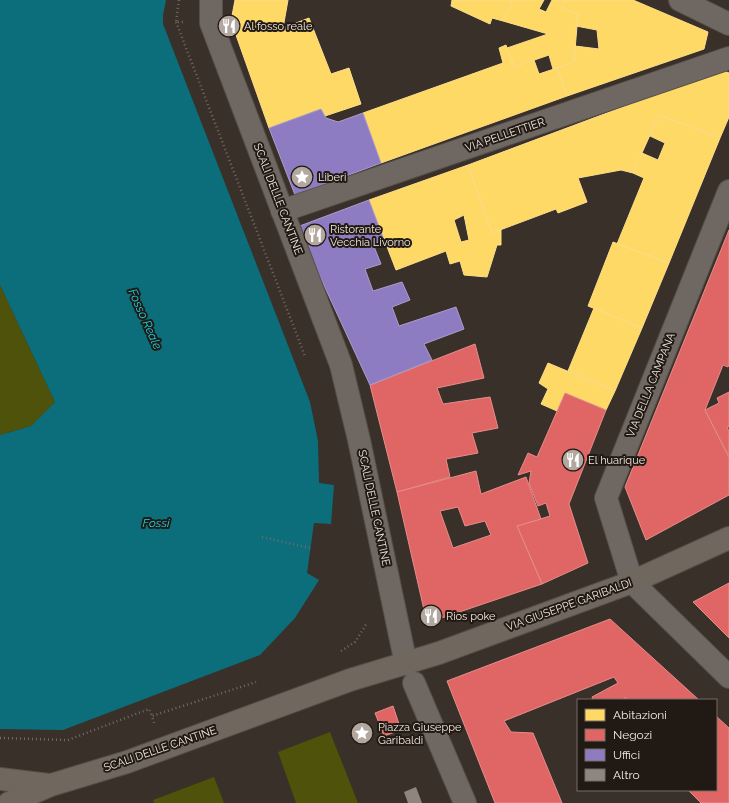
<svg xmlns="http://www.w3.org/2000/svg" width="729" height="803" font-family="Raleway,sans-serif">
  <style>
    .green { fill: #4e520b }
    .water { fill: #0c6e7a }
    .homes { fill: #ffd966; stroke: #fcde8b; fill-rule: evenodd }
    .shops { fill: #e06666; stroke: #e68d8b; fill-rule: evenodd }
    .offices { fill: #8e7cc3; stroke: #ad9dcc }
    .building { fill: #8e857f }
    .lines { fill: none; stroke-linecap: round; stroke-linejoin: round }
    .street-casing { stroke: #564f48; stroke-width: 24 }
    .secondary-casing { stroke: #564f48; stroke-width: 24 }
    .path { stroke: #726b65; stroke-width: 2.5; stroke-dasharray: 1 3; stroke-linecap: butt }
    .street { stroke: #6f6762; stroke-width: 22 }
    .secondary { stroke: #70685f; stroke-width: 22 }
    .labels { text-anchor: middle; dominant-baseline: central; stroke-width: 4; stroke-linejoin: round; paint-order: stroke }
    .poi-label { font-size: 11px; fill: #f4e9e0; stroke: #211913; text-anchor: start }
    .street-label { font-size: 11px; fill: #f4e9e0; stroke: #211913 }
    .water-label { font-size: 12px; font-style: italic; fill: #12daf2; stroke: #211913 }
  </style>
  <rect width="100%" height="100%" fill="#393029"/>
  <g class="green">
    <polygon points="0,285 55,402 31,426 0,435"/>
    <polygon points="330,732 358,803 296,803 278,752"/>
    <polygon points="214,777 224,803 154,803 153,800"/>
  </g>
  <polygon class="water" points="0,0 166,0 163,15 163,24 310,402 318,441 319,483 334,485 331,524 314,523 307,573 319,580 295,618 260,655 63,730 0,729 0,435 31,426 55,402 0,285"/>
  <g class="homes">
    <polygon points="235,0 288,0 283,28 231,21"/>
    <polygon points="452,0 513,0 503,21 492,18 490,24 451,6"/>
    <polygon points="513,0 544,0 539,9 546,12 552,0 567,0 562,8 578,14 574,62 553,69 549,55 514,67 507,48 548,34 503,21"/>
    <polygon points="567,0 633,0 708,32 704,49 567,96 557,68 574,62 575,46 599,49 597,30 576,26 578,14 562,8"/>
    <polygon points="309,18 331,74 349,68 361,104 325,116 321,109 269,128 231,21 283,28"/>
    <polygon points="506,45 514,67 534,60 539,74 557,68 567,96 381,163 363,113 503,63 499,48"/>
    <polygon points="722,70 729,73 729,117 720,138 659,115 633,173 621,170 578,178 587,202 558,213 556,209 492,233 468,165"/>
    <polygon points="659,115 720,138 669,263 617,244 644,178 633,173 642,153 658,160 665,143 650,136"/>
    <path d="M468,165L492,233L501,230V245H497L487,277L464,275L460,261L450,264L446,251L396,270L369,200ZM464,215L469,240L461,242L454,220Z"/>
    <polygon points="613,242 669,263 642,328 588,306"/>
    <polygon points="594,308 642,328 615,391 568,371"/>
    <polygon points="548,363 615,391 606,410 565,393 557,411 541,404 548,389 539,383"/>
  </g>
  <g class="shops">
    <polygon points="729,230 729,365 728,367 723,365 705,410 729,457 729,495 646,540 625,487"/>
    <polygon points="475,344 484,378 437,388 443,404 490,397 498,428 472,433 478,453 446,459 450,477 397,492 370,385"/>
    <polygon points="729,392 729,427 727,427 729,431 729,457 705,410 719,403 717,398"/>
    <polygon points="565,393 606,410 569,504 588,563 542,584 517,526 550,516 546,503 538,506 529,483 531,471 518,475 528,453 537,457"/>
    <path d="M476,471L481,494L526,477L541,519L517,526L542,584L427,623L397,492ZM458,507L465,526L485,521L491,535L453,548L440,511Z"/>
    <polygon points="729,583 729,638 693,602"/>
    <polygon points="610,619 699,700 627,700 625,697 626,700 593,700 592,697 618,683 614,677 504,721 511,732 533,733 562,803 495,803 447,681"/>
    <polygon points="393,706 401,730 384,736 375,713"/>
    <polygon points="716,716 729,728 729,803 701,803 688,790 716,790"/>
  </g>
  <g class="offices">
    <polygon points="321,109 326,118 338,122 363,113 381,163 295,195 269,128"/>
    <polygon points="369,200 384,240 373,244 381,264 365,269 373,291 402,282 410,300 392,307 399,326 456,307 464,329 424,344 432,360 370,385 297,227"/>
  </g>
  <polygon class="building" points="416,787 422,803 408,803 404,792"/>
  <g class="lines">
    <g class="street-casing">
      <g id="street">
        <polyline points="211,0 211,23 341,365 359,440 406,664"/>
        <polyline points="680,0 729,24"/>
        <polyline points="729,191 606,498 632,582 729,677"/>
        <polyline points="282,211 729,58"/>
        <polyline points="414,683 465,803"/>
      </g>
    </g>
    <g class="secondary-casing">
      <g id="secondary">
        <polyline points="0,779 49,785"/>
        <polyline points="9,803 51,785 127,762 350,680 439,653 632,582 729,538"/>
      </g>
    </g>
    <g class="path">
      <polyline points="179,0 176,22 184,22"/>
      <polyline points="176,22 305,356"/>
      <polyline points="262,537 310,548"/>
      <polyline points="341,651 355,642 367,623"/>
      <polyline points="154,723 152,716 256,682"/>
      <polyline points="0,738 68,740 149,709 152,716"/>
    </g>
    <use href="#street" class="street"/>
    <use href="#secondary" class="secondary"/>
  </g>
  <defs>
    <g id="restaurant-disc" transform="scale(1.15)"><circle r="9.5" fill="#b3a8a0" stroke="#211913"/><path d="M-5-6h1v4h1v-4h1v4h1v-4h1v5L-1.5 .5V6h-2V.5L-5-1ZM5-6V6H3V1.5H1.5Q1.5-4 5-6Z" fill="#fff"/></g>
    <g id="sight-disc" transform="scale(1.15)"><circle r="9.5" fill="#b3a8a0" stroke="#211913"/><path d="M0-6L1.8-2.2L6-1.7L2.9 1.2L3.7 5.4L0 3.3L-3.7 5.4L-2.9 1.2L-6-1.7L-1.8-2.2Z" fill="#fff"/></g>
  </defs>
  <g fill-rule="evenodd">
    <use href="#restaurant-disc" x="229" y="26"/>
    <use href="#sight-disc" x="302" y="177"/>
    <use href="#restaurant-disc" x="315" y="235"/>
    <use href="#restaurant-disc" x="573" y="460"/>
    <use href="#restaurant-disc" x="431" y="616"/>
    <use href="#sight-disc" x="362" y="733"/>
  </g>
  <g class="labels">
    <g class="poi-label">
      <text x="244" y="26">Al fosso reale</text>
      <text x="318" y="177">Liberi</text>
      <text x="330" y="229">Ristorante<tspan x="330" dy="13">Vecchia Livorno</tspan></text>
      <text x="588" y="460">El huarique</text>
      <text x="446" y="616">Rios poke</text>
      <text x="378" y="727">Piazza Giuseppe<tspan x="378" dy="13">Garibaldi</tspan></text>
    </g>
    <g class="street-label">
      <text transform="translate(505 135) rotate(-19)">VIA PELLETTIER</text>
      <text transform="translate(278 199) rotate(69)">SCALI DELLE CANTINE</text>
      <text transform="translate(651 385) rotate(-68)">VIA DELLA CAMPANA</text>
      <text transform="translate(374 508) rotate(78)">SCALI DELLE CANTINE</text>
      <text transform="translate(569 605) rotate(-20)">VIA GIUSEPPE GARIBALDI</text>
      <text transform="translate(160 749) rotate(-19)">SCALI DELLE CANTINE</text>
    </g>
    <g class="water-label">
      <text transform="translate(145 319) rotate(66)">Fosso Reale</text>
      <text x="156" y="523">Fossi</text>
    </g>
  </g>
  <rect x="577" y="699" width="140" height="92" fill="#211913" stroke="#756c65"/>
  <rect x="585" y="709" width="20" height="12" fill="#ffd966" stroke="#756c65"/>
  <text x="613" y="719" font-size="12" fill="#f4e9e0">Abitazioni</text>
  <rect x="585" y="729" width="20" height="12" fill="#e06666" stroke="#756c65"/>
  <text x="613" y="739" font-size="12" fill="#f4e9e0">Negozi</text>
  <rect x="585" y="749" width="20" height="12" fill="#8e7cc3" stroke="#756c65"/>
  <text x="613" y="759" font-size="12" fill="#f4e9e0">Uffici</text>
  <rect x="585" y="769" width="20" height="12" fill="#8e857f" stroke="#756c65"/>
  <text x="613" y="779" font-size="12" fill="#f4e9e0">Altro</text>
</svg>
